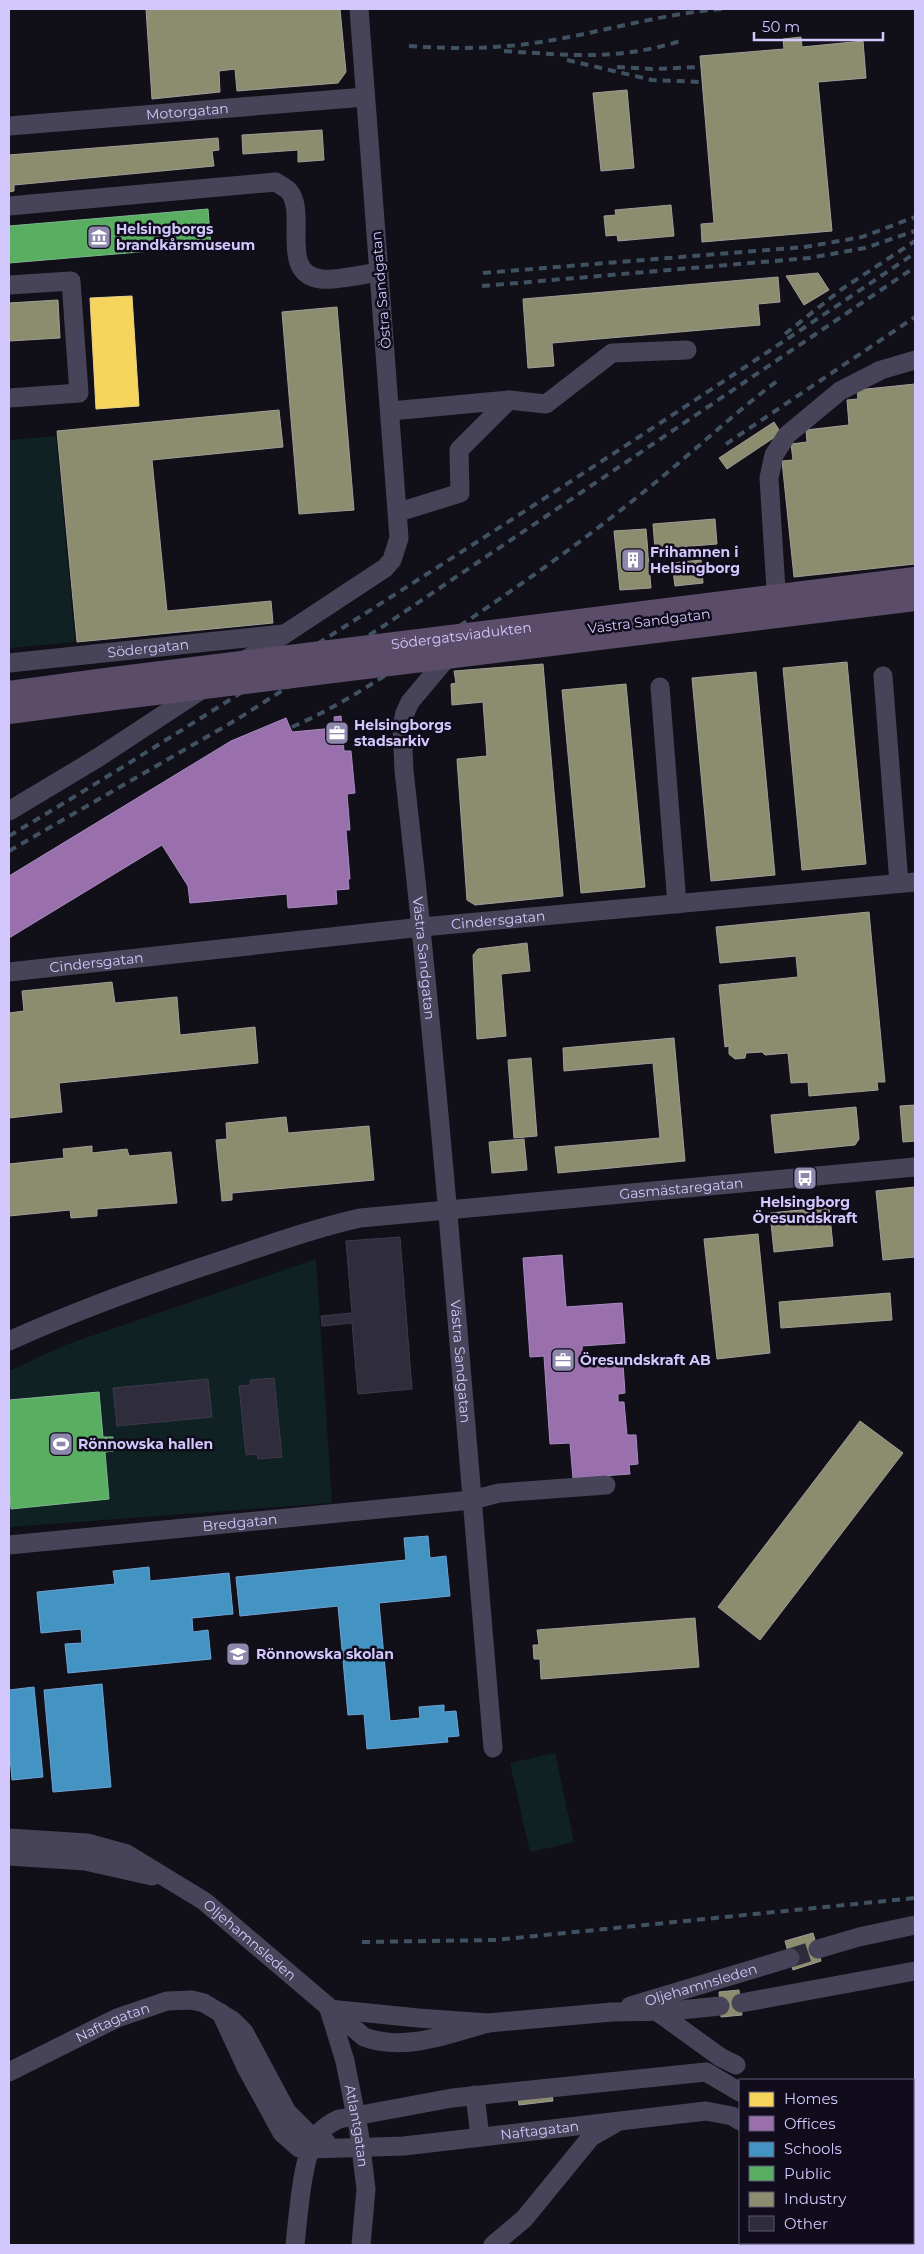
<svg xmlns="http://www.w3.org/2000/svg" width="924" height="2254" font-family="Montserrat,sans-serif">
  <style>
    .green { fill: #0f2123 }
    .homes { fill: #f6d55c; stroke: #ebd18c }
    .offices { fill: #9970ab; stroke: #aa8ac4 }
    .schools { fill: #4393c3; stroke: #6ea3d4 }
    .public { fill: #5aae61; stroke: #7eb690 }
    .industry { fill: #8c8c6e; stroke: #a19e99 }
    .building { fill: #2f2c3b; stroke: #3e394c }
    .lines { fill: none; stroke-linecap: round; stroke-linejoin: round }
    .minor-tunnel { stroke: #2e2c3a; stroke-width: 19; stroke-dasharray: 19 9; stroke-linecap: butt }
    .minor { stroke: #474459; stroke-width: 19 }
    .major { stroke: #5b4d6a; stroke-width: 24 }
    .rail { stroke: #405161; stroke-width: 4; stroke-dasharray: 8 6; stroke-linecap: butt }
    .minor-bridge { stroke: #474459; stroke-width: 19 }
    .major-bridge { stroke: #5b4d6a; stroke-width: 24 }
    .labels { text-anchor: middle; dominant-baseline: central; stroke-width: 5; stroke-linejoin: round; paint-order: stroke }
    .street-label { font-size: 14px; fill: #d2c8fd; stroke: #100c1b }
    .poi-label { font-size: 14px; font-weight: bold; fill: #d2c8fd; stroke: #100c1b; text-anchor: start }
  </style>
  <rect width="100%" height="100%" fill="#111018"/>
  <g class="green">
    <polygon points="56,436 75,642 9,648 9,440"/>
    <polygon points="316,1259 332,1503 9,1527 9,1371 65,1345"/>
    <polygon points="555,1753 574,1842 530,1852 510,1763"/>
  </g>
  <polygon class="homes" points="132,296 139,406 96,409 90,298"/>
  <g class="offices">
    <polygon points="341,716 344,751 351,751 355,793 347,794 350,830 346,830 350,879 348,879 349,889 336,890 337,904 288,908 287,894 190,903 188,886 162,845 9,938 9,876 231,741 286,718 292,732 335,728 334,717"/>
    <polygon points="562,1255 566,1307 622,1303 625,1343 582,1346 583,1366 623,1363 625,1393 618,1394 618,1402 624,1402 627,1435 636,1435 638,1464 629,1465 630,1474 573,1478 570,1443 550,1444 544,1356 530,1357 523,1258"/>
  </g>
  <g class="schools">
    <polygon points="428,1536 430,1558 446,1556 450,1596 379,1603 390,1721 420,1718 419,1707 444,1705 444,1712 456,1711 459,1736 447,1737 448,1742 367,1749 364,1714 348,1715 338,1606 240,1616 236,1577 406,1560 404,1538"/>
    <polygon points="149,1567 150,1581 229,1573 233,1614 192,1618 193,1632 208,1630 211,1659 68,1673 65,1644 82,1643 81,1629 41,1633 37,1592 115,1584 113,1571"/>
    <polygon points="102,1684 111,1787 53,1792 44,1690"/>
    <polygon points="34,1687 43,1777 12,1780 9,1746 9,1690"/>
  </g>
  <g class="public">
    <polygon points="208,209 211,246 9,263 9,226"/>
    <polygon points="99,1392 103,1437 113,1437 114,1451 105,1452 109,1499 11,1509 9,1482 9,1400"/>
  </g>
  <g class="industry">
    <polygon points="146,9 340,9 346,72 338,83 237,91 235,69 219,71 220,92 152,99"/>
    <polygon points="801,37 802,47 863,41 866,78 818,82 832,231 702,242 701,224 714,223 700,56 784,49 783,39"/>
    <polygon points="627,90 634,168 601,171 593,93"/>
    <polygon points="322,130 324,160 298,162 298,150 243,154 242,135"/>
    <polygon points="218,138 219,150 212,151 214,166 14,185 14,191 9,192 9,155"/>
    <polygon points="671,205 674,236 618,241 617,235 606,236 604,216 616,215 615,210"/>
    <polygon points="818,273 829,290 804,305 786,276"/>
    <polygon points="778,277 780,302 758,304 760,325 552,343 554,366 528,368 523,299"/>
    <polygon points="58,300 60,338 9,341 9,303"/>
    <polygon points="337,307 354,510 299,514 282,312"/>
    <polygon points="915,384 915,564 794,577 782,461 793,460 791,444 807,442 806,430 849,425 847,400 858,399 857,390"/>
    <polygon points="279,410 283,447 152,460 167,611 271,601 273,623 77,642 57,431"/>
    <polygon points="774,422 781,433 727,469 719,458"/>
    <polygon points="715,519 717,544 655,549 653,524"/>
    <polygon points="646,529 651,588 620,590 614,531"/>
    <polygon points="701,560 703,583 675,586 672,563"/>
    <polygon points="847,662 866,864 802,870 783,668"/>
    <polygon points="543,664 563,896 475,905 467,900 457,759 487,756 483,702 452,705 451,684 456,683 454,671"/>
    <polygon points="756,672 775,875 711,881 692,678"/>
    <polygon points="626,684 645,887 581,893 562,690"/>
    <polygon points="869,912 885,1082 877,1082 878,1090 809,1096 808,1082 791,1083 788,1053 765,1055 762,1052 746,1053 745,1058 735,1059 729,1054 729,1046 725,1047 719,985 798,977 796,956 720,963 716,927"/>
    <polygon points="527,943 530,971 501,974 506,1036 477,1039 473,955 478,949"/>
    <polygon points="112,982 115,1003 177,997 180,1035 255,1027 258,1063 59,1083 62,1112 9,1118 9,1013 24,1011 22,991"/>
    <polygon points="674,1038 685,1161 558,1173 555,1147 660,1138 653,1063 564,1071 563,1048"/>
    <polygon points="531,1058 537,1136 514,1138 508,1060"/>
    <polygon points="915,1105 915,1141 903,1142 900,1106"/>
    <polygon points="856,1107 859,1139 855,1145 775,1153 771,1115"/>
    <polygon points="286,1117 288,1133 369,1126 374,1180 232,1193 232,1200 222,1201 216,1140 227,1139 226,1123"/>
    <polygon points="524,1139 527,1170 492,1173 489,1142"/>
    <polygon points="92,1146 92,1153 127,1149 129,1156 171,1152 177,1203 97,1209 97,1216 71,1218 70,1210 9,1216 9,1164 64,1158 63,1149"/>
    <polygon points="915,1187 915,1257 883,1260 876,1191"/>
    <polygon points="829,1207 833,1246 774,1252 770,1213"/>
    <polygon points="758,1234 770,1353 717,1359 704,1239"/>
    <polygon points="890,1293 892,1320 781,1328 779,1302"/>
    <polygon points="860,1421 903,1453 760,1640 718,1607"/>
    <polygon points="695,1618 699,1667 541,1679 540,1659 534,1659 533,1645 539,1645 537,1630"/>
    <polygon points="813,1933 821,1961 793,1970 785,1941"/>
    <polygon points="739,1990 742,2015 721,2017 719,1992"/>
    <polygon points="552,2093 553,2101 519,2105 518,2097"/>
  </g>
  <g class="building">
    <polygon points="400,1237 412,1389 358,1394 352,1323 322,1326 321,1316 352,1313 346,1241"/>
    <polygon points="274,1378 282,1457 258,1459 257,1454 246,1455 239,1386 251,1385 250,1380"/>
    <polygon points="208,1379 212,1417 117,1426 113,1388"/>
  </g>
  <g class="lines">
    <polyline class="minor-tunnel" points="790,1958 818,1949"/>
    <g class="minor">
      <path id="s1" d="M9,126L365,97"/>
      <path d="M9,206L276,182C280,185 286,188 289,191C308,214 278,274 321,279C335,281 364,274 379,272"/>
      <polyline points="9,285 71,281 79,393 9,398"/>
      <polyline points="391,411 509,400 546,404 612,353 687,350"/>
      <polyline points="399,512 460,493 459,450 509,400"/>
      <polyline points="777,605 769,478 774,455 787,435 840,391 881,370 915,360"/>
      <path id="s2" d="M452,652L410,702L405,713L402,726L404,771C441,1096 465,1422 493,1748"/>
      <polyline points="244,661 385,568 392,560 399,538 359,9"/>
      <path id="s3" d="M9,663L283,634"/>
      <polyline points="883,676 899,883"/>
      <polyline points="660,687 677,904"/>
      <polyline points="9,811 99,757 204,688"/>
      <path id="s4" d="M9,972L422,927L915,882"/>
      <path id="s5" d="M9,1341C80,1309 155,1282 229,1258C273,1243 316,1228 360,1218L915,1167"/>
      <path id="s6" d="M9,1545L472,1500L499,1493L606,1485"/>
      <path id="s7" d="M9,1838L87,1843L127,1854L204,1901L364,2037C405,2052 447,2034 488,2023"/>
      <polyline points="9,1856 85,1861 152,1876"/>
      <polyline points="818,1949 859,1937 915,1925"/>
      <polyline points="741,2003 915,1971"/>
      <path id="s8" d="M630,2006L790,1958"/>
      <polyline points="329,2009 418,2018 488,2023 612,2012 671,2011 720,2006"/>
      <polyline points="329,2009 345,2061"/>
      <polyline points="655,2010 720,2057 736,2065"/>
      <path id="s9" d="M221,2013L247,2069L282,2133L299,2148L311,2149L404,2146L706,2111L732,2116L740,2121"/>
      <path id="s10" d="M9,2072L117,2018L167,2001L192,2000L204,2003L232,2020L244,2032L287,2112L307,2132L326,2142"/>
      <polyline points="475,2095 480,2137"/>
      <polyline points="913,2170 915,2171"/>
      <polyline points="913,2195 915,2196"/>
      <path d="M295,2245C298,2219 302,2155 317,2135C324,2127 330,2123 339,2119L452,2098L706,2072L740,2092"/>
      <polyline points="493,2245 524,2219 591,2137 614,2124"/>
      <polyline points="854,2245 856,2243"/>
    </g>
    <g class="major">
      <polyline points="9,693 113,679"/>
      <polyline points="9,712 115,698"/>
    </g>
    <g class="rail">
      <path d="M409,46C451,49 493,49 534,43C597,34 658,14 722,9"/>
      <path d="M504,51C569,55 617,61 680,41"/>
      <polyline points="567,60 652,80 700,82"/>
      <polyline points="617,67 652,69 700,67"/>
      <polyline points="483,273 805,247 862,237 915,217"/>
      <polyline points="482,286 809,258 865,248 915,231"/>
      <polyline points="785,334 842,289 915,241"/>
      <polyline points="726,444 915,317"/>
      <path d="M292,727C340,706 382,678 425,649C501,599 576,547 646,490C691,454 732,415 777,381"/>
      <path d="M9,836C127,766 242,692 358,618C545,499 731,378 915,253"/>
      <polyline points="9,851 236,720 385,625 915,267"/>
      <polyline points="362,1942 495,1940 915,1898"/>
    </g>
    <path class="minor-bridge" id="s11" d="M345,2061L359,2132L366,2189L361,2245"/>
    <g class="major-bridge">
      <path id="s12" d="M113,679L915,579"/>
      <polyline points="115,698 915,599"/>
    </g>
  </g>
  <defs>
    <g id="museum-square" transform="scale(1.25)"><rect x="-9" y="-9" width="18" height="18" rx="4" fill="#8e88ad" stroke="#100c1b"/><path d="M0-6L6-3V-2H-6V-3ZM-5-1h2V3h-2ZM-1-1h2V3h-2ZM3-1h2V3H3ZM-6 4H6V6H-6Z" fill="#fff"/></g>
    <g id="building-square" transform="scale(1.25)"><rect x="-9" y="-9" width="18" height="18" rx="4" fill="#8e88ad" stroke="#100c1b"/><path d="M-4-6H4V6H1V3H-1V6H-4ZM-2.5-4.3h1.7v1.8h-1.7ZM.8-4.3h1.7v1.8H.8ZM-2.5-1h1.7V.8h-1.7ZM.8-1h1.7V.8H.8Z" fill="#fff"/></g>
    <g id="office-square" transform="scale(1.25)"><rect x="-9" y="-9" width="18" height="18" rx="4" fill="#8e88ad" stroke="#100c1b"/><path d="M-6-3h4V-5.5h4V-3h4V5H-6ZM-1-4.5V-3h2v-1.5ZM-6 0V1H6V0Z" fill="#fff"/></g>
    <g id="bus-square" transform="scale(1.25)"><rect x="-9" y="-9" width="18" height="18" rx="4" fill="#8e88ad" stroke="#100c1b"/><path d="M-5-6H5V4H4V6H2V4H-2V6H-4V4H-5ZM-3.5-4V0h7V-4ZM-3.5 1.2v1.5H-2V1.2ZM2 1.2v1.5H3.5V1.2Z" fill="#fff"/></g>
    <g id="stadium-square" transform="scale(1.25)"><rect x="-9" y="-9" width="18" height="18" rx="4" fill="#8e88ad" stroke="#100c1b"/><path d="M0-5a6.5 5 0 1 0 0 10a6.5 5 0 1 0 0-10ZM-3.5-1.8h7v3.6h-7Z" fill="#fff"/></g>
    <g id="school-square" transform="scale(1.25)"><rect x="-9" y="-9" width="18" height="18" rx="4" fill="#8e88ad" stroke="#100c1b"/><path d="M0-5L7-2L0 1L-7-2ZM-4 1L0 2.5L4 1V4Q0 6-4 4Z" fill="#fff"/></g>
  </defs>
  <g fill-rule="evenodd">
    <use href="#museum-square" x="99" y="237"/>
    <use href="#building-square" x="633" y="560"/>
    <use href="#office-square" x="337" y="733"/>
    <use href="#bus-square" x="805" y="1178"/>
    <use href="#office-square" x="563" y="1360"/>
    <use href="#stadium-square" x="61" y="1444"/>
    <use href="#school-square" x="238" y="1654"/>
  </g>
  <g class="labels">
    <g class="street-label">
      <text stroke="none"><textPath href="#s1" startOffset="179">Motorgatan</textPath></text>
      <text transform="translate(381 290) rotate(-95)">Östra Sandgatan</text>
      <text transform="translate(649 621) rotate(-7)">Västra Sandgatan</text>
      <text stroke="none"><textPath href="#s12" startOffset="351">Södergatsviadukten</textPath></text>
      <text stroke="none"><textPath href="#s3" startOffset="140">Södergatan</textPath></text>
      <text stroke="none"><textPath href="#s4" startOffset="492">Cindersgatan</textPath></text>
      <text stroke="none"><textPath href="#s2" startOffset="324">Västra Sandgatan</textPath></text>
      <text stroke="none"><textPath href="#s4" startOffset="88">Cindersgatan</textPath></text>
      <text stroke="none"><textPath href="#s5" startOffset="695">Gasmästaregatan</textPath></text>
      <text stroke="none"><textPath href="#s2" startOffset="729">Västra Sandgatan</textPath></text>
      <text stroke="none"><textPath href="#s6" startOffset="232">Bredgatan</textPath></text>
      <text stroke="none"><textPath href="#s7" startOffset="270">Oljehamnsleden</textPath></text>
      <text stroke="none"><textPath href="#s8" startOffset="74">Oljehamnsleden</textPath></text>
      <text stroke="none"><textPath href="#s10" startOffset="115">Naftagatan</textPath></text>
      <text stroke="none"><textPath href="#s11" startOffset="66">Atlantgatan</textPath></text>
      <text stroke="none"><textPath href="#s9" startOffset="399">Naftagatan</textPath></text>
    </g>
    <g class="poi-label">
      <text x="116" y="229">Helsingborgs<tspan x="116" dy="16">brandkårsmuseum</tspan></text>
      <text x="650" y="552">Frihamnen i<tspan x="650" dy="16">Helsingborg</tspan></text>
      <text x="354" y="725">Helsingborgs<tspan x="354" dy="16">stadsarkiv</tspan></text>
      <text x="805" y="1202" text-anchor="middle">Helsingborg<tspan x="805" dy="16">Öresundskraft</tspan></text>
      <text x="580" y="1360">Öresundskraft AB</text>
      <text x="78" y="1444">Rönnowska hallen</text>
      <text x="256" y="1654">Rönnowska skolan</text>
    </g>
  </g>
  <rect width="924" height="2254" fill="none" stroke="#d2c8fd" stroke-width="20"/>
  <rect x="739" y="2079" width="175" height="165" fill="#100c1b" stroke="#5e5775"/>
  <rect x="749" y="2092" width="25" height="15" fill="#f6d55c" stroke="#5e5775"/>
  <text x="784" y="2104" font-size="15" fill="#d2c8fd">Homes</text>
  <rect x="749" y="2116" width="25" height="15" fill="#9970ab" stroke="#5e5775"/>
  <text x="784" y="2129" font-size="15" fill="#d2c8fd">Offices</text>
  <rect x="749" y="2142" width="25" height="15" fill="#4393c3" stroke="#5e5775"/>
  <text x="784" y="2154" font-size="15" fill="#d2c8fd">Schools</text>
  <rect x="749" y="2166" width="25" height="15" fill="#5aae61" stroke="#5e5775"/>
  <text x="784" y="2179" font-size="15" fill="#d2c8fd">Public</text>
  <rect x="749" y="2192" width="25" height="15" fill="#8c8c6e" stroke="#5e5775"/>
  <text x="784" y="2204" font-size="15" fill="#d2c8fd">Industry</text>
  <rect x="749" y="2216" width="25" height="15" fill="#2f2c3b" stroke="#5e5775"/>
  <text x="784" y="2229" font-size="15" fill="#d2c8fd">Other</text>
  <path d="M754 32v8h129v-8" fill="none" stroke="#d2c8fd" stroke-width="2.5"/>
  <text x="762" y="32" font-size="15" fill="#d2c8fd" stroke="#100c1b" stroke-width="4" paint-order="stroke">50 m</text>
</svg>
